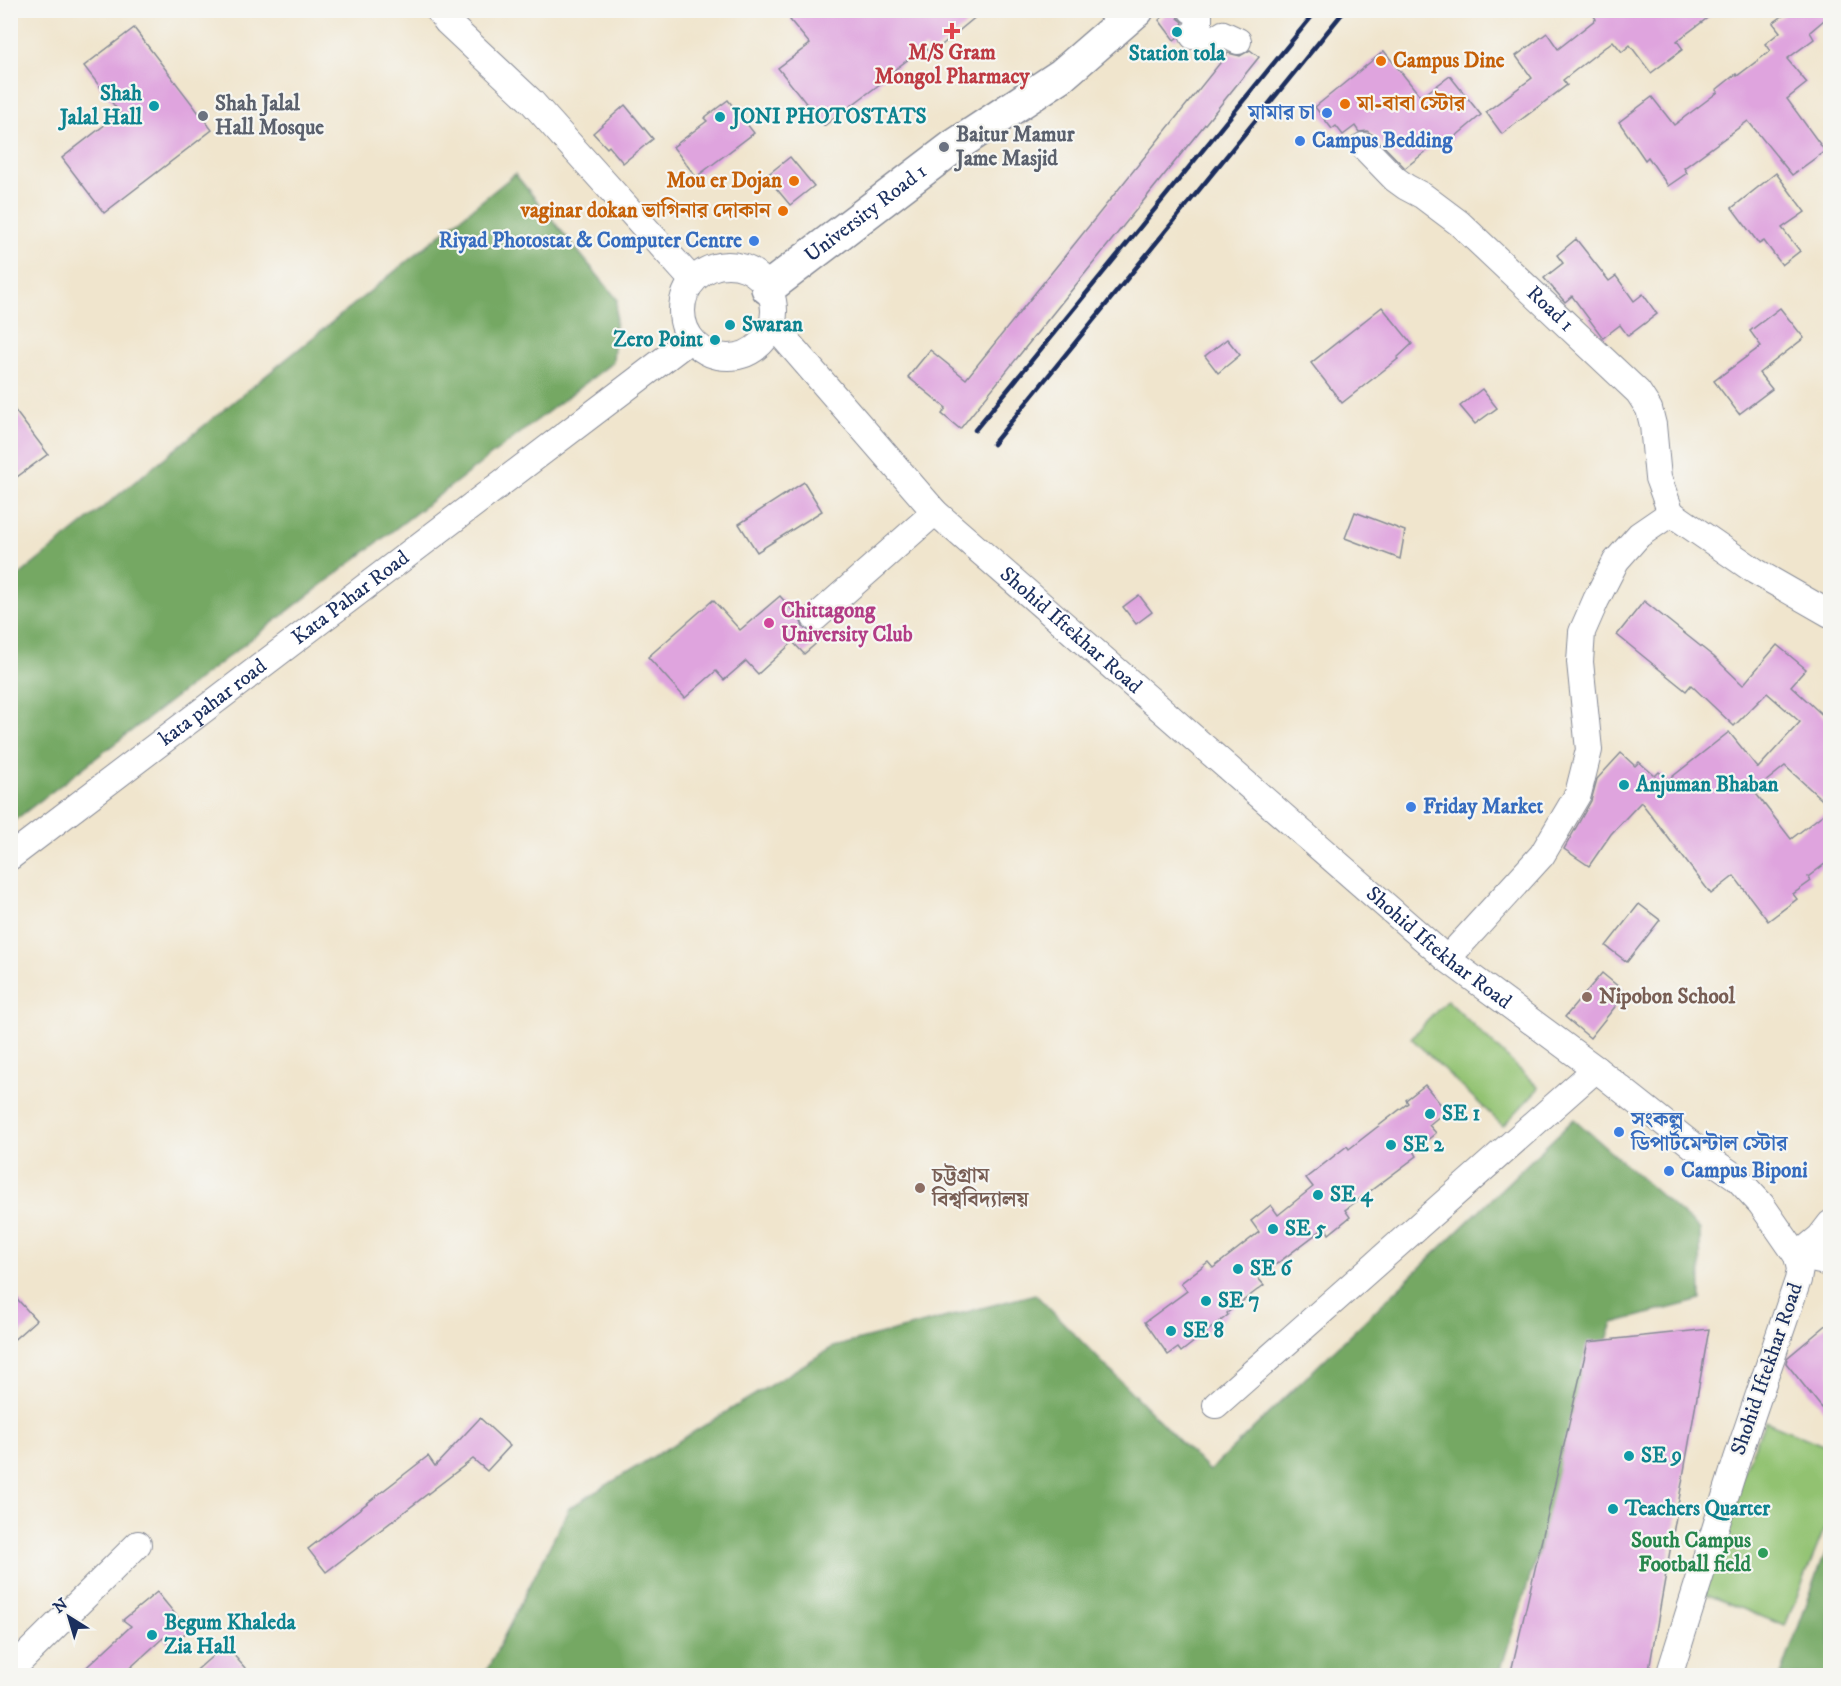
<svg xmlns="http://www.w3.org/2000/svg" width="1841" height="1686" font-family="'IM FELL DW Pica','Noto Serif Bengali',serif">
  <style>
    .green { fill: #92c271; stroke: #567868; stroke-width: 1.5 }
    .forest { fill: #75a863; stroke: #486c60; stroke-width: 1.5 }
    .building { fill: #dfa4de }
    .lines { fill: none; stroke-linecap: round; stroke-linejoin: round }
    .minor-casing { stroke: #868a96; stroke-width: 28 }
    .major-casing { stroke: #868a96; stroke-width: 36 }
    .minor { stroke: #fff; stroke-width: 26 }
    .major { stroke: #fff; stroke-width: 33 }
    .rail { stroke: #1b2f5e; stroke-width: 4.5 }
    .health-dot { fill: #e0444e; stroke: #f6f6f2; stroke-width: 2 }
    .culture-dot { fill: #0f9aa8; stroke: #f6f6f2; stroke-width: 2 }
    .food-dot { fill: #e8710a; stroke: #f6f6f2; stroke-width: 2 }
    .shop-dot { fill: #3f7fe0; stroke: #f6f6f2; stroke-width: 2 }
    .worship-dot { fill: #6b7280; stroke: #f6f6f2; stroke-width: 2 }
    .hotel-dot { fill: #d1479c; stroke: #f6f6f2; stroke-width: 2 }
    .education-dot { fill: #8d6e63; stroke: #f6f6f2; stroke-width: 2 }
    .leisure-dot { fill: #2e9e5b; stroke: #f6f6f2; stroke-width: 2 }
    .labels { text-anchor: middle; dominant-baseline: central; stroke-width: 4.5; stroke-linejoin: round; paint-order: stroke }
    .health-label { font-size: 21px; font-weight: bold; fill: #be3a42; stroke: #f6f6f2 }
    .culture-label { font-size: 21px; font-weight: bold; fill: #0d838f; stroke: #f6f6f2; text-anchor: start }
    .food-label { font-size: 21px; font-weight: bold; fill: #c56008; stroke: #f6f6f2; text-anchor: start }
    .worship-label { font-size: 21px; font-weight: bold; fill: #5b616d; stroke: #f6f6f2; text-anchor: start }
    .shop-label { font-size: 21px; font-weight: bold; fill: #366cbe; stroke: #f6f6f2; text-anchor: start }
    .street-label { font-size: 21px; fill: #1b2f5e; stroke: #f6f6f2 }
    .hotel-label { font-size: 21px; font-weight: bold; fill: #b23c85; stroke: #f6f6f2; text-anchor: start }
    .education-label { font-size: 21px; font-weight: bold; fill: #785e54; stroke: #f6f6f2; text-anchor: start }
    .leisure-label { font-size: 21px; font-weight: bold; fill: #27864d; stroke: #f6f6f2; text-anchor: end }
  </style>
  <rect width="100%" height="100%" fill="#f6f6f2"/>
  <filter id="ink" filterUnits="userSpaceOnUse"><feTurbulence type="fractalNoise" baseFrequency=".0167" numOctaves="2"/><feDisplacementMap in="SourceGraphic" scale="12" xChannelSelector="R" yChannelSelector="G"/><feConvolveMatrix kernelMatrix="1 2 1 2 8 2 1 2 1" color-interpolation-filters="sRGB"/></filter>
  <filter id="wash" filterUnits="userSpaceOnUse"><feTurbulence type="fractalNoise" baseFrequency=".008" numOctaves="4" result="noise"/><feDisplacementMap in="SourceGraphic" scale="24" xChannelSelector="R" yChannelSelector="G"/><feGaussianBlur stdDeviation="1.35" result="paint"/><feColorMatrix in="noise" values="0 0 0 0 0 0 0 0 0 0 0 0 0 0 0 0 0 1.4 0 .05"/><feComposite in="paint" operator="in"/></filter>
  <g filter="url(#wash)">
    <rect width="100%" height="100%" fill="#f0e5cd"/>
    <g class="green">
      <polygon points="1447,1000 1539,1088 1503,1126 1411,1038"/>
      <polygon points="1765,1421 1830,1448 1830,1515 1785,1626 1696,1590"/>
    </g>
    <g class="forest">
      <polygon points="515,174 617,299 613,362 11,823 11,582"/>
      <polygon points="1574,1119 1700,1230 1701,1300 1613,1323 1591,1385 1499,1675 484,1676 569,1508 833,1347 1035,1294 1209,1471"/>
      <polygon points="1830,1543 1830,1675 1781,1675 1822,1561"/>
    </g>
    <g id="blocks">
      <g class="building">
        <polygon points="801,10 984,10 931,54 925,47 878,82 880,84 824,126 778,68 810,44 790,20"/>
        <polygon points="1171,10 1176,10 1178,18 1183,22 1178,37 1174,40 1159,20"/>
        <polygon points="1590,10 1718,10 1677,41 1683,49 1651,73 1630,45 1622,52 1613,41 1563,80 1567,85 1502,134 1486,112 1532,78 1516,56 1547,33 1558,49 1596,19"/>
        <polygon points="1791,10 1830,10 1830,15 1810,32 1814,39 1787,59 1807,83 1787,99 1825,151 1792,175 1748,121 1684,168 1687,173 1668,186 1648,157 1645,160 1619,122 1652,97 1674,125 1718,92 1716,90 1736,74 1737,76 1770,51 1765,44 1780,32 1773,23"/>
        <polygon points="134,28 212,130 104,213 62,158 120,113 84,66"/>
        <polygon points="1250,50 1259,57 960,429 942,414 946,408 908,377 930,350 966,379 1228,53 1240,56"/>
        <polygon points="1384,51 1421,97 1450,76 1481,115 1442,148 1438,142 1405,168 1373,135 1367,131 1359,132 1355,126 1343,135 1336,126 1332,129 1315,107"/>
        <polygon points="728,100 754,133 696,177 673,147 707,121 704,118"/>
        <polygon points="625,105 653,139 623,163 609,146 607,148 593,133"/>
        <polygon points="790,157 814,186 790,205 766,176"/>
        <polygon points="1776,173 1805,212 1782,228 1800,251 1782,265 1764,241 1759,244 1732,208"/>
        <polygon points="1576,239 1609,281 1616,276 1634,301 1643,294 1657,314 1628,336 1620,325 1603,338 1572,296 1565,302 1544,278 1563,263 1557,255"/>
        <polygon points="1382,307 1412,344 1397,358 1398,359 1342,403 1311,363"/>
        <polygon points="1780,308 1804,338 1759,373 1772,389 1739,414 1714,381 1761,346 1750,331"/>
        <polygon points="1227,339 1240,355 1218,373 1205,356"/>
        <polygon points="1482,389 1497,408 1475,424 1460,406"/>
        <polygon points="10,404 48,454 10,482"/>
        <polygon points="804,482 822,511 757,552 739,524"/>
        <polygon points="1355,512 1405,531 1400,559 1345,538"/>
        <polygon points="1139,595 1152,612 1136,624 1123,607"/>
        <polygon points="780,596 800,619 803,627 812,632 819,641 804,654 793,642 758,674 746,661 724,680 716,671 685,698 648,657 713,600 740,630"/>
        <polygon points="1644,601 1714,657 1743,685 1777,645 1806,669 1791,686 1830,722 1830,807 1785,766 1754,791 1791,839 1830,809 1830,860 1808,877 1811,881 1793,894 1797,899 1768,921 1734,876 1711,894 1641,802 1611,834 1589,866 1564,849 1591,801 1597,779 1621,753 1635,766 1639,762 1655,776 1659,772 1668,780 1729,732 1758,768 1800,722 1767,693 1734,726 1691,685 1686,691 1617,635"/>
        <polygon points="1639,904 1660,920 1627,962 1606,946"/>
        <polygon points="1602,973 1626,993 1590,1038 1565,1017"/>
        <polygon points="1425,1085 1446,1111 1429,1125 1436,1133 1414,1151 1417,1156 1345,1210 1350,1217 1329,1234 1326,1228 1319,1232 1258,1278 1264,1285 1227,1313 1228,1315 1181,1352 1178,1348 1168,1355 1145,1322 1187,1291 1181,1283 1208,1262 1213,1268 1259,1232 1251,1221 1271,1205 1278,1215 1313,1187 1306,1178 1347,1146 1349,1149 1408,1103 1406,1100"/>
        <polygon points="10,1291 36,1320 10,1343"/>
        <polygon points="1830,1322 1830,1418 1786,1363 1787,1358"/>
        <polygon points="1709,1329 1648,1676 1510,1676 1588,1342"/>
        <polygon points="480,1418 510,1446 487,1471 473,1459 326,1572 308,1549 428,1456 435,1466"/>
        <polygon points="157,1592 189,1631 169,1644 163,1638 121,1676 77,1676 131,1626 123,1620"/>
        <polygon points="225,1645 252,1676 190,1676"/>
      </g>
    </g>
  </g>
  <g filter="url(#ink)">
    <use href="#blocks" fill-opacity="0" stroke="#868a96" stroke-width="1.5"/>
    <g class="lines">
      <g class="minor-casing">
        <g id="minor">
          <polyline points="438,10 447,22 531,101 693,281"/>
          <polyline points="1191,10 1199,14 1199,24 1193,36 1218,38 1223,34 1238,41"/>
          <path id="s1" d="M1363,146L1395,179L1406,187L1423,196L1459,223L1638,392L1649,409L1653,425L1658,478L1671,513"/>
          <circle cx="728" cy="311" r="46"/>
          <path id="s2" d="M772,324L935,512L1447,959L1596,1069L1711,1160L1736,1177L1761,1204L1797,1256L1800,1269L1798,1280L1737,1459L1669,1676"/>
          <polyline points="1671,513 1755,571 1830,614"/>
          <polyline points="815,618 935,512"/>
          <path id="s3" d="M10,857L691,339"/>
          <polyline points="1447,959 1542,855 1578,794 1589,750 1580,662 1582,632 1596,600 1616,561 1639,535 1671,513"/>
          <polyline points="1797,1256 1820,1237 1830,1224"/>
          <polyline points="1797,1256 1830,1263"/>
          <polyline points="1216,1405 1596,1069"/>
          <polyline points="10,1671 138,1544"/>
        </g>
      </g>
      <g class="major-casing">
        <g id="major">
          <path id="s4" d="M768,288L953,147L1062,75L1137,10"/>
        </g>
      </g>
      <use href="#minor" class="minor"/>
      <use href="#major" class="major"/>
      <g class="rail">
        <polyline points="975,430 1317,10"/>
        <polyline points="993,444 1345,10"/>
      </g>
    </g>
  </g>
  <path class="health-dot" d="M949 22h6v6h6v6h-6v6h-6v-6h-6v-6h6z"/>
  <g class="culture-dot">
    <circle cx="1177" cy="32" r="6"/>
    <circle cx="154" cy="106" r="6"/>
    <circle cx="720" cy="117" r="6"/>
    <circle cx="730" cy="325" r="6"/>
    <circle cx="715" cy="340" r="6"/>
    <circle cx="1624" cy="785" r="6"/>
    <circle cx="1430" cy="1114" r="6"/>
    <circle cx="1391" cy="1145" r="6"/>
    <circle cx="1318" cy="1195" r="6"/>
    <circle cx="1273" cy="1229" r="6"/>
    <circle cx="1238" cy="1269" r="6"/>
    <circle cx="1206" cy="1301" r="6"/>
    <circle cx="1171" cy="1331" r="6"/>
    <circle cx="1629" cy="1456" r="6"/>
    <circle cx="1613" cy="1509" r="6"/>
    <circle cx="152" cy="1635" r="6"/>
  </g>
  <g class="food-dot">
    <circle cx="1381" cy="61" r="6"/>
    <circle cx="1345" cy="104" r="6"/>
    <circle cx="794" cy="181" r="6"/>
    <circle cx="783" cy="211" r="6"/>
  </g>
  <g class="shop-dot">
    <circle cx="1327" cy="113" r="6"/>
    <circle cx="1300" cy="141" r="6"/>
    <circle cx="754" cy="241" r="6"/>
    <circle cx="1411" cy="807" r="6"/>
    <circle cx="1619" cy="1132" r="6"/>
    <circle cx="1669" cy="1171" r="6"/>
  </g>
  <g class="worship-dot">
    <circle cx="203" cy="116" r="6"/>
    <circle cx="944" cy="147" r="6"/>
  </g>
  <circle class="hotel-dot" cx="769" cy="623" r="6"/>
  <g class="education-dot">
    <circle cx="1587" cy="997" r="6"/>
    <circle cx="920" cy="1188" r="6"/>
  </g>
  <circle class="leisure-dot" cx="1763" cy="1553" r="6"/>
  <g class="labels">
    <g class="health-label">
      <text x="952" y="53">M/S Gram<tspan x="952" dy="24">Mongol Pharmacy</tspan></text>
    </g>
    <g class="culture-label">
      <text x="1177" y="54" text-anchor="middle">Station tola</text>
      <text x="142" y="94" text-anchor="end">Shah<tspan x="142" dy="24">Jalal Hall</tspan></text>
      <text x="732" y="117">JONI PHOTOSTATS</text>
      <text x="742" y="325">Swaran</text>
      <text x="703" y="340" text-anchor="end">Zero Point</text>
      <text x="1636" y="785">Anjuman Bhaban</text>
      <text x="1442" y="1114">SE 1</text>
      <text x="1403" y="1145">SE 2</text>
      <text x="1330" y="1195">SE 4</text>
      <text x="1285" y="1229">SE 5</text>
      <text x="1250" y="1269">SE 6</text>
      <text x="1218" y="1301">SE 7</text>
      <text x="1183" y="1331">SE 8</text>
      <text x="1641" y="1456">SE 9</text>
      <text x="1625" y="1509">Teachers Quarter</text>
      <text x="164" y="1623">Begum Khaleda<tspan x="164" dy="24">Zia Hall</tspan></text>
    </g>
    <g class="food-label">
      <text x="1393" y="61">Campus Dine</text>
      <text x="1357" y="104">মা-বাবা স্টোর</text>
      <text x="782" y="181" text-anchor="end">Mou er Dojan</text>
      <text x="771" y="211" text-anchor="end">vaginar dokan ভাগিনার দোকান</text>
    </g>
    <g class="worship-label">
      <text x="215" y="104">Shah Jalal<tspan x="215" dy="24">Hall Mosque</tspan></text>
      <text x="956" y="135">Baitur Mamur<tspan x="956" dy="24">Jame Masjid</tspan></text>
    </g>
    <g class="shop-label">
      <text x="1315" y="113" text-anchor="end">মামার চা</text>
      <text x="1312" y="141">Campus Bedding</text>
      <text x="742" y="241" text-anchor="end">Riyad Photostat &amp; Computer Centre</text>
      <text x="1423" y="807">Friday Market</text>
      <text x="1631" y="1120">সংকল্প<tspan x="1631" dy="24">ডিপার্টমেন্টাল স্টোর</tspan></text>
      <text x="1681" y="1171">Campus Biponi</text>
    </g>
    <g class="street-label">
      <text stroke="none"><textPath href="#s4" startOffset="123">University Road 1</textPath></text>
      <text stroke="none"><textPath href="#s1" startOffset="249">Road 1</textPath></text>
      <text stroke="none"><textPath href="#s3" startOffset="428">Kata Pahar Road</textPath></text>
      <text stroke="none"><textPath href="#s2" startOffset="429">Shohid Iftekhar Road</textPath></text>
      <text stroke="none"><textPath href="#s3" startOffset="255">kata pahar road</textPath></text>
      <text stroke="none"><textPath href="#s2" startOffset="915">Shohid Iftekhar Road</textPath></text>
      <text transform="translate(1767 1369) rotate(-71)">Shohid Iftekhar Road</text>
    </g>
    <g class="hotel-label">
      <text x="781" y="611">Chittagong<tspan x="781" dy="24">University Club</tspan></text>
    </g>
    <g class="education-label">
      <text x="1599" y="997">Nipobon School</text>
      <text x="932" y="1176">চট্টগ্রাম<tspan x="932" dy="24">বিশ্ববিদ্যালয়</tspan></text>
    </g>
    <g class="leisure-label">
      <text x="1751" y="1541">South Campus<tspan x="1751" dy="24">Football field</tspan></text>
    </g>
  </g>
  <rect width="1841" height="1686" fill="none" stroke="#f6f6f2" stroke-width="36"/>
  <g transform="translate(69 1617) rotate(323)" stroke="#f6f6f2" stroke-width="4.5" paint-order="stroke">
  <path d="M0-4.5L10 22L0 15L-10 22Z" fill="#1b2f5e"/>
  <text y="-9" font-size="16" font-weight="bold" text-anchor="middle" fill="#1b2f5e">N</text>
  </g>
</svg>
